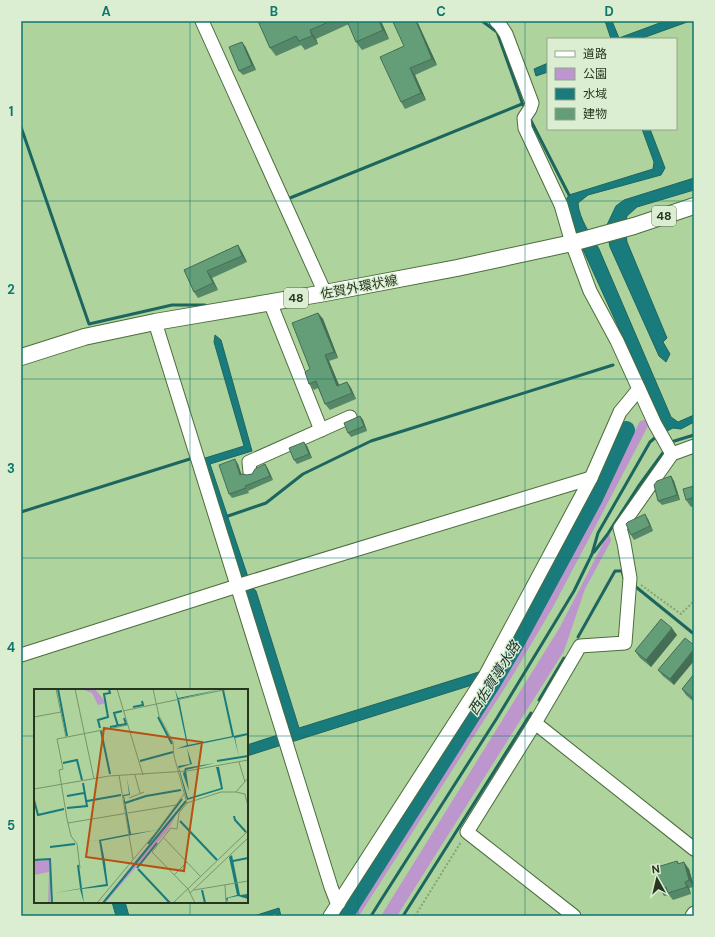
<svg xmlns="http://www.w3.org/2000/svg" width="715" height="937" font-family="'DM Sans','Noto Sans JP',sans-serif">
  <style>
    .green { fill: #bd96cd }
    .water { fill: #197b7c; stroke: #1d6660 }
    .lines { fill: none; stroke-linecap: round; stroke-linejoin: round }
    .stream { stroke: #1d6660; stroke-width: 3 }
    .river { stroke: #197b7c; stroke-width: 18 }
    .minor-casing { stroke: #4c6d3c; stroke-width: 15 }
    .major-casing { stroke: #4c6d3c; stroke-width: 18 }
    .path { stroke: #85a377; stroke-width: 2; stroke-dasharray: 2 2; stroke-linecap: butt }
    .minor { stroke: #fff; stroke-width: 13 }
    .major { stroke: #fff; stroke-width: 16 }
    .wall { fill: #558868 }
    .shaded-wall { fill: #456f55 }
    .building { fill: #639e79; stroke: #456f55 }
    .grid { fill: none; stroke: #0f766e; stroke-width: 1; stroke-opacity: 0.55 }
    .labels { text-anchor: middle; dominant-baseline: central; stroke-width: 3; stroke-linejoin: round; paint-order: stroke }
    .shield { fill: #dbeed2; stroke: #5d6d55; stroke-width: 1 }
    .shield-label { font-size: 12px; font-weight: bold; fill: #273620 }
    .street-label { font-size: 13px; fill: #273620; stroke: #dbeed2 }
    .water-label { font-size: 14px; font-style: italic; fill: #182e2e; stroke: #dbeed2 }
    .inset-river { fill: none; stroke: #197b7c; stroke-width: 2 }
    .inset-road { fill: none; stroke: #78946b; stroke-width: 1 }
    .view { fill: #b85011; fill-opacity: 0.15; stroke: #b85011; stroke-width: 2 }
    .inset-edge { fill: none; stroke: #273620; stroke-width: 2 }
    .neatline { fill: none; stroke: #0f766e; stroke-width: 1.5 }
    .grid-label { font-size: 13px; text-anchor: middle; font-weight: bold; fill: #0f766e }
  </style>
  <rect width="100%" height="100%" fill="#aed39d"/>
  <g class="green">
    <polygon points="645,420 648,426 553,607 513,675 359,916 350,916 514,664 640,421"/>
    <polygon points="609,532 611,541 585,589 564,651 397,916 381,916 560,627"/>
  </g>
  <g class="water">
    <polygon points="605,21 612,21 619,38 665,21 690,21 640,39 611,39"/>
    <polygon points="548,63 548,72 536,76 534,69"/>
    <path d="M642,129H650L665,168L661,175L588,195L578,203C579,219 591,235 599,249L671,417L678,422L694,415V422L681,429L673,428L663,433V425L575,232L566,200L569,195L653,169L654,162Z"/>
    <polygon points="694,178 694,190 637,207 627,216 625,224 627,242 667,338 663,342 670,354 666,362 659,356 610,247 606,227 616,206 624,200"/>
    <polygon points="215,335 221,340 252,451 210,464 251,586 256,591 299,728 482,671 472,685 247,756 247,745 290,731 202,459 244,446 214,342"/>
    <polygon points="112,902 125,902 129,916 116,916"/>
    <polygon points="279,908 281,916 277,916 276,913 267,916 254,916"/>
  </g>
  <g class="lines">
    <g class="stream">
      <polyline points="482,21 497,32 523,105"/>
      <polyline points="529,117 569,195"/>
      <polyline points="21,127 89,324 172,305 205,305"/>
      <polyline points="290,198 522,104"/>
      <polyline points="670,444 671,442 694,435"/>
      <polyline points="21,512 193,458"/>
      <polyline points="228,516 266,503 303,474 371,441 613,365"/>
      <polyline points="594,552 607,535 638,487 665,450"/>
      <polyline points="636,587 694,634"/>
      <polyline points="578,637 615,571 622,571 624,578"/>
      <polyline points="539,700 564,658"/>
      <polyline points="689,852 694,856"/>
      <polyline points="371,916 381,900 497,718 574,591 592,554 598,533 650,442 657,436"/>
      <polyline points="403,916 531,713"/>
    </g>
    <polyline class="river" points="344,916 492,683 514,646 594,498 626,430"/>
    <g class="minor-casing">
      <g id="minor">
        <polyline points="202,21 325,293"/>
        <polyline points="496,21 500,25 506,34 532,103 530,109 524,118 525,128 561,205 572,243 590,291 617,341 655,424 672,454"/>
        <polyline points="270,302 321,430"/>
        <polyline points="155,322 331,887 336,900 339,903"/>
        <polyline points="250,472 249,462 350,417"/>
        <polyline points="21,655 253,581 591,478"/>
        <polyline points="535,723 694,849"/>
        <polyline points="330,916 485,676 591,478 620,412 639,389"/>
        <polyline points="574,916 467,832 535,723 580,646 625,643 630,578 624,543 620,528 672,454 694,446"/>
        <polyline points="692,916 694,913"/>
      </g>
    </g>
    <g class="major-casing">
      <polyline id="major" points="21,357 84,337 155,322 325,293 457,268 572,243 634,226 694,206"/>
    </g>
    <g class="path">
      <polyline points="641,585 681,614 694,601"/>
      <polyline points="415,916 461,842"/>
    </g>
    <use href="#minor" class="minor"/>
    <use href="#major" class="major"/>
  </g>
  <g class="wall">
    <polygon points="258,21 381,21 389,39 362,50 356,42 349,24 316,39 318,44 305,50 301,45 276,56 270,48"/>
    <polygon points="417,21 437,65 415,75 426,100 405,109 401,102 404,46"/>
    <polygon points="245,46 256,70 243,75 239,71"/>
    <polygon points="238,245 242,252 247,262 212,278 218,290 198,298 194,292 184,270"/>
    <polygon points="318,313 323,319 338,358 329,361 339,385 347,382 351,388 356,399 330,410 325,404 318,388 314,390 309,384 310,369"/>
    <polygon points="360,416 363,420 367,431 351,437 348,433"/>
    <polygon points="307,446 312,458 297,464 294,460"/>
    <polygon points="238,464 241,474 247,475 252,474 265,464 268,469 273,480 248,491 249,493 232,498 229,494"/>
    <polygon points="671,476 674,481 680,500 662,505 658,501"/>
    <polygon points="694,486 694,506 691,507 686,500"/>
    <polygon points="648,519 653,531 634,540 631,535"/>
    <polygon points="677,635 651,667 640,658 635,651"/>
    <polygon points="685,638 674,685 663,676 658,670"/>
    <polygon points="694,674 694,702 686,695 682,689"/>
    <polygon points="677,861 679,863 689,869 694,887 689,888 691,894 673,900 669,895 664,896 660,889"/>
  </g>
  <g class="shaded-wall">
    <polygon points="379,21 381,21 389,39 383,30"/>
    <polygon points="416,21 417,21 437,65 432,59"/>
    <polygon points="310,30 316,39 318,44 312,36"/>
    <polygon points="242,42 245,46 256,70 252,65"/>
    <polygon points="410,68 415,75 426,100 421,93"/>
    <polygon points="238,245 242,252 247,262 242,256"/>
    <polygon points="207,271 212,278 218,290 213,283"/>
    <polygon points="318,313 323,319 338,358 334,352"/>
    <polygon points="325,355 329,361 342,392 337,386"/>
    <polygon points="347,382 351,388 356,399 352,393"/>
    <polygon points="360,416 363,420 367,431 364,426"/>
    <polygon points="304,442 307,446 312,458 309,454"/>
    <polygon points="235,459 238,464 243,479 240,475"/>
    <polygon points="265,464 268,469 273,480 270,476"/>
    <polygon points="671,476 674,481 680,500 677,495"/>
    <polygon points="645,514 648,519 653,531 650,526"/>
    <polygon points="672,628 677,635 651,667 646,660"/>
    <polygon points="694,649 694,661 674,685 670,679"/>
    <polygon points="684,862 689,869 694,887 689,880"/>
    <polygon points="685,882 689,888 691,894 687,887"/>
  </g>
  <g class="building">
    <polygon points="258,21 331,21 310,30 312,36 299,41 296,36 270,48"/>
    <polygon points="347,21 379,21 383,30 356,42"/>
    <polygon points="395,21 416,21 432,59 410,68 421,93 401,102 380,57 404,46 393,22"/>
    <polygon points="242,42 252,65 239,71 229,47"/>
    <polygon points="238,245 242,256 207,271 213,283 194,292 184,270"/>
    <polygon points="318,313 334,352 325,355 337,386 347,382 352,393 325,404 316,381 309,384 305,372 310,369 292,323"/>
    <polygon points="360,416 364,426 348,433 344,423"/>
    <polygon points="304,442 309,454 294,460 289,448"/>
    <polygon points="235,459 240,475 242,474 247,475 252,474 255,469 265,464 270,476 245,486 246,488 229,494 219,465"/>
    <polygon points="671,476 677,495 658,501 654,485 657,481"/>
    <polygon points="694,486 694,497 686,500 683,489"/>
    <polygon points="645,514 650,526 631,535 626,524 628,522"/>
    <polygon points="661,619 672,628 646,660 635,651"/>
    <polygon points="685,638 694,645 694,649 670,679 658,670"/>
    <polygon points="694,674 694,696 693,698 682,689"/>
    <polygon points="677,861 678,864 684,862 689,880 685,882 687,887 668,893 666,887 660,889 654,868"/>
  </g>
  <path class="grid" d="M190,21V690M358,21V916M525,21V916M21,201H694M21,379H694M21,558H694M21,736H35M247,736H694M190,902V916"/>
  <g class="labels">
    <g class="shield">
      <rect x="652" y="206" width="24" height="20" rx="3"/>
      <rect x="284" y="288" width="24" height="20" rx="3"/>
    </g>
    <g class="shield-label">
      <text x="664" y="216">48</text>
      <text x="296" y="298">48</text>
    </g>
    <g class="street-label">
      <text transform="translate(359 287) rotate(-11)">佐賀外環状線</text>
    </g>
    <g class="water-label">
      <text transform="translate(494 678) rotate(-58)">西佐賀導水路</text>
    </g>
  </g>
  <g transform="translate(34 689)">
    <rect width="214" height="214" fill="#aed39d"/>
    <path d="M47,0H61L72,14L64,16L58,4ZM151,109L127,142L66,214L128,140ZM143,124L135,140L71,214L80,200ZM15,171L17,195L16,214H14L15,183L0,186V172Z" fill="#bd96cd"/>
    <path d="M141,0L144,9L188,0L145,10L154,56L214,44V46L201,49L205,68L200,48L142,60L153,56ZM153,59L158,75L145,79L154,109L187,99L182,78H185L189,100L153,111L144,77L156,75ZM181,74L152,81L155,102L149,85L151,79ZM93,89L96,106L90,107L97,145L123,141L67,152L71,173L90,170L92,177L90,170L71,173L74,197L48,200L50,214L46,200L20,204L72,195L65,151L44,155L95,145L89,106L95,105ZM198,166L206,206L214,205V210L204,207L194,209L193,214L192,209L203,206L195,168Z" fill="#197b7c"/>
    <path class="inset-river" d="M24,0L33,47M189,1L199,47M99,18L109,16L108,12M124,28L138,55M84,37L80,24L88,22M76,38L92,35L90,29M66,39L64,31L74,28L70,5L76,4L75,0M67,42L76,85M106,72L139,63M183,72L214,67M29,74L43,71L48,91M33,107L50,104M0,111L4,126L30,120M53,112L87,106M91,114L112,107L147,101M33,119L53,117L49,94M200,127L201,131L212,143M146,132L183,171M114,155L148,110M16,158L41,155M0,171L16,170L18,214M199,172L214,169M44,176L47,199M103,179L123,154M104,180L136,214M168,201L171,214M69,214L152,112"/>
    <path class="inset-road" d="M22,0L32,48M41,0L60,90M83,0L109,86M119,0L125,27L139,53L140,67L153,114M89,22L194,0M0,28L27,23M205,73L211,93M85,86L99,170M101,86L106,104M0,100L75,87L153,82L214,71M202,103L214,89M95,109L110,103M34,134L142,116M130,149L167,188M46,179L43,155L37,147L33,130L25,81L29,80L23,50L94,36M140,186L153,173M191,196L192,214M160,201L214,192M156,204L214,149M63,214L123,142L150,105M139,214L214,142M161,214L154,200L118,163L137,139L143,140L145,124L153,114L187,103H202L211,105L214,117"/>
    <path class="view" d="M70,39L168,53L150,182L52,168Z"/>
    <rect width="214" height="214" class="inset-edge"/>
  </g>
  <rect width="715" height="937" fill="none" stroke="#dbeed2" stroke-width="44"/>
  <rect x="547" y="38" width="130" height="92" fill="#dbeed2" stroke="#93a48b"/>
  <rect x="555" y="51" width="20" height="6" fill="#ffffff" stroke="#93a48b"/>
  <text x="583" y="58" font-size="12" fill="#273620">道路</text>
  <rect x="555" y="68" width="20" height="12" fill="#bd96cd" stroke="#93a48b"/>
  <text x="583" y="78" font-size="12" fill="#273620">公園</text>
  <rect x="555" y="88" width="20" height="12" fill="#197b7c" stroke="#93a48b"/>
  <text x="583" y="98" font-size="12" fill="#273620">水域</text>
  <rect x="555" y="108" width="20" height="12" fill="#639e79" stroke="#93a48b"/>
  <text x="583" y="118" font-size="12" fill="#273620">建物</text>
  <g transform="translate(657 879) rotate(352)" stroke="#dbeed2" stroke-width="3" paint-order="stroke">
  <path d="M0-3L7 15L0 10L-7 15Z" fill="#273620"/>
  <text y="-6" font-size="11" font-weight="bold" text-anchor="middle" fill="#273620">N</text>
  </g>
  <rect x="22" y="22" width="671" height="893" class="neatline"/>
  <g class="grid-label">
    <text x="106" y="16">A</text>
    <text x="274" y="16">B</text>
    <text x="441" y="16">C</text>
    <text x="609" y="16">D</text>
    <text x="11" y="116">1</text>
    <text x="11" y="294">2</text>
    <text x="11" y="473">3</text>
    <text x="11" y="652">4</text>
    <text x="11" y="830">5</text>
  </g>
</svg>
